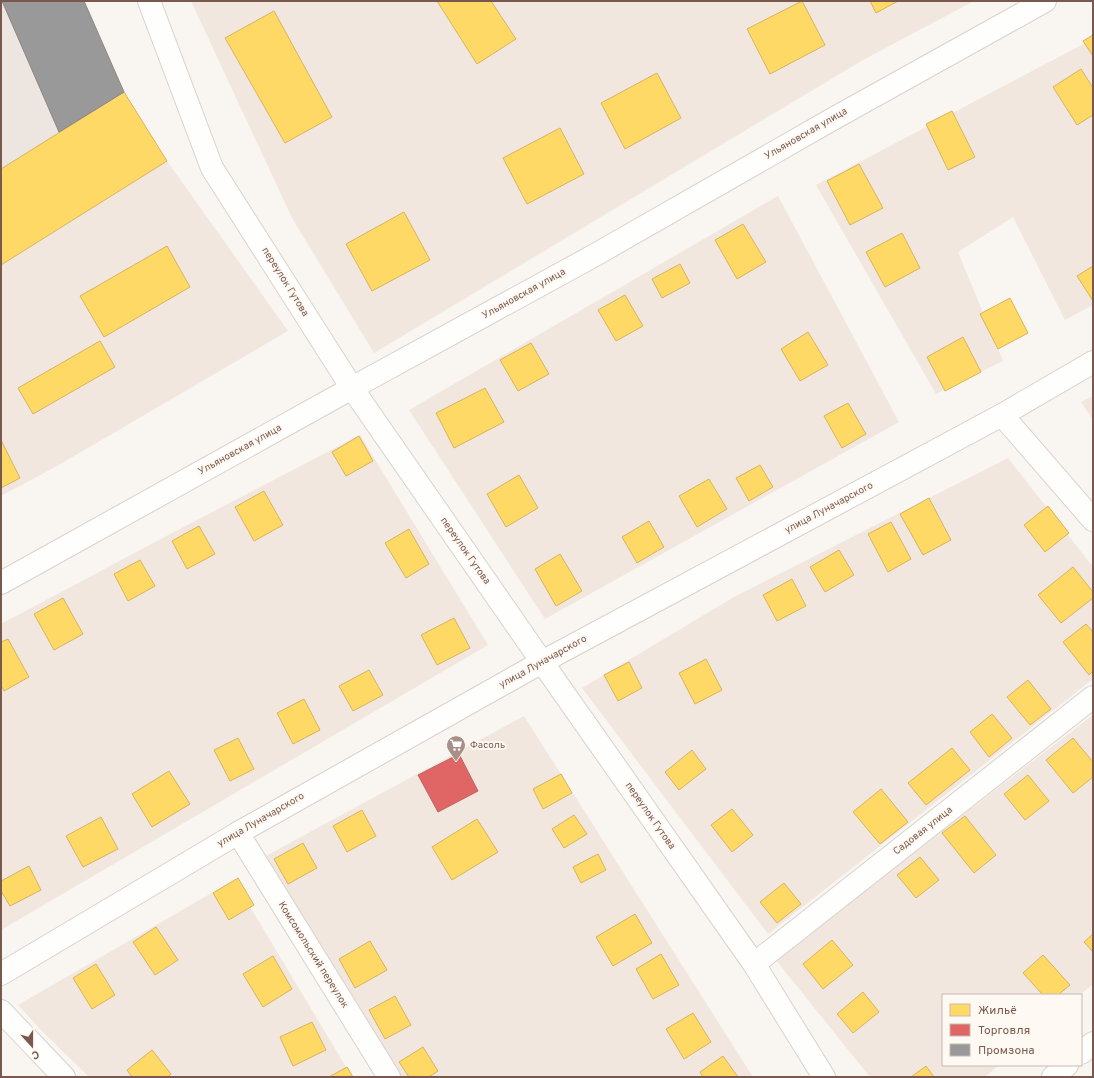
<svg xmlns="http://www.w3.org/2000/svg" width="1094" height="1078" font-family="Overpass,sans-serif">
  <style>
    .residential { fill: #f1e7de }
    .industrial { fill: #ede5e0 }
    .homes { fill: #ffd966; stroke: #d7b35f }
    .shops { fill: #e06666; stroke: #c1625f }
    .industry { fill: #999; stroke: #8f8682 }
    .lines { fill: none; stroke-linecap: round; stroke-linejoin: round }
    .minor-casing { stroke: #d9d2cd; stroke-width: 24 }
    .tertiary-casing { stroke: #d9d2cd; stroke-width: 24 }
    .secondary-casing { stroke: #d9d0cb; stroke-width: 24 }
    .minor { stroke: #fefefd; stroke-width: 22 }
    .tertiary { stroke: #fefefd; stroke-width: 22 }
    .secondary { stroke: #fefefd; stroke-width: 22 }
    .labels { text-anchor: middle; dominant-baseline: central; stroke-width: 4; stroke-linejoin: round; paint-order: stroke }
    .street-label { font-size: 10px; fill: #79594e; stroke: #fff9f3 }
    .poi-label { font-size: 10px; fill: #79594e; stroke: #fff9f3; text-anchor: start }
  </style>
  <rect width="100%" height="100%" fill="#f9f5f0"/>
  <g class="residential">
    <polygon points="191,1 974,1 863,60 374,353 292,218"/>
    <polygon points="1093,39 1093,305 1065,320 1013,217 958,252 1003,361 936,394 816,185"/>
    <polygon points="167,161 288,331 57,466 1,496 1,265"/>
    <polygon points="778,196 899,422 545,619 409,410"/>
    <polygon points="1093,396 1093,420 1081,402"/>
    <polygon points="360,435 488,645 1,930 1,624 172,533"/>
    <polygon points="1008,458 1093,567 1093,679 768,934 582,688 734,597"/>
    <polygon points="1093,715 1093,984 1080,995 943,995 943,1065 999,1065 985,1077 870,1077 775,959"/>
    <polygon points="524,716 753,1077 398,1077 264,857"/>
    <polygon points="234,880 352,1077 89,1077 42,1031 18,1005"/>
  </g>
  <polygon class="industrial" points="1,1 84,1 124,92 167,161 1,265"/>
  <g class="homes">
    <polygon points="437,1 491,1 516,39 477,64"/>
    <polygon points="802,1 825,45 770,74 747,29"/>
    <polygon points="870,1 898,1 876,13"/>
    <polygon points="274,11 332,117 285,143 225,38"/>
    <polygon points="1093,35 1093,56 1083,41"/>
    <polygon points="1081,69 1093,88 1093,115 1077,125 1053,87"/>
    <polygon points="657,73 681,118 625,149 601,103"/>
    <polygon points="124,92 167,161 1,265 1,169"/>
    <polygon points="952,111 975,157 948,170 926,124"/>
    <polygon points="560,128 584,174 527,204 503,158"/>
    <polygon points="859,164 883,208 850,225 827,181"/>
    <polygon points="404,212 430,260 372,291 346,244"/>
    <polygon points="743,224 766,262 737,279 715,240"/>
    <polygon points="902,233 920,268 885,287 866,252"/>
    <polygon points="167,246 190,287 104,337 80,296"/>
    <polygon points="680,264 690,283 662,298 652,279"/>
    <polygon points="1093,266 1093,301 1077,276"/>
    <polygon points="625,295 643,326 616,341 598,310"/>
    <polygon points="1010,298 1028,333 998,349 980,314"/>
    <polygon points="808,332 828,365 800,381 781,349"/>
    <polygon points="963,337 981,372 945,391 927,357"/>
    <polygon points="100,341 115,367 33,414 18,388"/>
    <polygon points="531,343 549,374 518,391 500,360"/>
    <polygon points="485,388 504,422 454,448 436,413"/>
    <polygon points="848,403 866,434 842,448 824,416"/>
    <polygon points="359,436 373,461 346,476 332,452"/>
    <polygon points="1,440 20,478 1,488"/>
    <polygon points="760,465 773,487 749,501 736,478"/>
    <polygon points="519,475 538,508 506,527 487,494"/>
    <polygon points="709,479 727,509 697,527 679,496"/>
    <polygon points="264,491 283,525 254,541 235,507"/>
    <polygon points="929,498 951,540 923,555 900,514"/>
    <polygon points="1048,506 1069,533 1045,552 1024,525"/>
    <polygon points="649,521 664,547 637,563 622,537"/>
    <polygon points="891,522 911,559 888,572 868,534"/>
    <polygon points="199,526 215,554 187,569 172,541"/>
    <polygon points="409,529 429,564 406,578 385,543"/>
    <polygon points="839,550 854,575 825,592 810,567"/>
    <polygon points="560,554 582,591 556,606 535,569"/>
    <polygon points="140,560 155,586 128,601 114,574"/>
    <polygon points="1073,567 1093,592 1093,598 1061,623 1038,595"/>
    <polygon points="792,579 806,606 777,621 763,595"/>
    <polygon points="63,598 83,634 54,650 34,614"/>
    <polygon points="454,618 470,648 437,665 421,635"/>
    <polygon points="1086,624 1093,632 1093,671 1089,675 1063,642"/>
    <polygon points="8,639 29,677 4,691 1,685 1,642"/>
    <polygon points="706,659 722,690 695,704 679,673"/>
    <polygon points="629,662 642,688 618,701 604,675"/>
    <polygon points="369,670 383,695 353,711 339,686"/>
    <polygon points="1028,680 1051,709 1030,725 1007,697"/>
    <polygon points="304,699 320,730 293,744 277,713"/>
    <polygon points="992,714 1012,738 989,757 970,732"/>
    <polygon points="238,738 254,769 230,781 214,750"/>
    <polygon points="1073,738 1093,762 1093,777 1073,793 1046,760"/>
    <polygon points="952,748 970,770 926,805 908,783"/>
    <polygon points="692,750 706,769 679,790 665,772"/>
    <polygon points="169,771 190,804 152,827 132,794"/>
    <polygon points="561,774 572,793 543,809 533,789"/>
    <polygon points="1028,775 1049,801 1025,820 1004,794"/>
    <polygon points="881,789 908,822 880,844 853,812"/>
    <polygon points="732,809 753,835 732,852 711,825"/>
    <polygon points="362,810 376,836 347,852 333,826"/>
    <polygon points="574,815 587,834 564,848 552,829"/>
    <polygon points="965,816 996,855 974,873 942,833"/>
    <polygon points="101,817 118,849 83,867 66,836"/>
    <polygon points="477,819 498,852 452,880 432,847"/>
    <polygon points="303,843 317,868 288,884 274,859"/>
    <polygon points="598,854 606,870 581,883 573,867"/>
    <polygon points="920,857 939,880 916,898 897,875"/>
    <polygon points="29,866 41,890 10,906 1,891 1,881"/>
    <polygon points="238,878 254,905 229,920 213,893"/>
    <polygon points="784,883 801,904 777,923 760,902"/>
    <polygon points="635,914 652,943 613,966 596,937"/>
    <polygon points="156,927 178,960 155,975 133,942"/>
    <polygon points="1093,934 1093,952 1084,942"/>
    <polygon points="832,940 853,965 823,989 803,964"/>
    <polygon points="370,941 387,970 355,988 339,959"/>
    <polygon points="661,954 679,985 653,999 636,969"/>
    <polygon points="1043,955 1070,985 1058,995 1043,995 1023,973"/>
    <polygon points="273,956 292,989 263,1007 243,974"/>
    <polygon points="96,964 115,995 92,1009 73,978"/>
    <polygon points="863,992 879,1012 853,1033 837,1014"/>
    <polygon points="395,996 411,1025 385,1039 369,1010"/>
    <polygon points="693,1013 711,1042 684,1059 666,1029"/>
    <polygon points="312,1022 326,1050 293,1066 280,1037"/>
    <polygon points="423,1047 438,1071 429,1077 409,1077 399,1062"/>
    <polygon points="152,1050 171,1074 168,1077 132,1077 127,1070"/>
    <polygon points="723,1056 738,1077 703,1077 700,1072"/>
    <polygon points="926,1066 934,1077 911,1077"/>
    <polygon points="347,1067 353,1077 329,1077"/>
  </g>
  <polygon class="shops" points="459,754 478,791 438,812 418,775"/>
  <polygon class="industry" points="2,1 84,1 124,92 59,132"/>
  <g class="lines">
    <g class="minor-casing">
      <g id="minor">
        <polyline points="1002,415 1093,520"/>
        <polyline points="1,583 352,388"/>
        <polyline points="542,662 754,964 824,1077"/>
        <polyline points="238,833 389,1077"/>
        <polyline points="754,964 1093,697"/>
        <polyline points="1,1011 64,1077"/>
        <polyline points="1081,1053 1093,1043"/>
        <polyline points="1053,1077 1067,1065"/>
      </g>
    </g>
    <g class="tertiary-casing">
      <g id="tertiary">
        <polyline points="149,1 212,168 352,388 542,662"/>
        <polyline points="352,388 595,255 831,120 1045,1"/>
      </g>
    </g>
    <g class="secondary-casing">
      <polyline id="secondary" points="1,974 238,833 542,662 1002,415 1093,362"/>
    </g>
    <use href="#minor" class="minor"/>
    <use href="#tertiary" class="tertiary"/>
    <use href="#secondary" class="secondary"/>
  </g>
  <defs>
    <g id="supermarket-pin" transform="scale(1)"><path d="M0 17L-7.5 6A9.5 9.5 0 1 1 7.5 6Z" fill="#a69087" stroke="#fff9f3"/><path d="M-6-5.5h2.5l.6 2H6L4.5 2H-2.5L-4.4-4H-6ZM-1.5 3.2a1.3 1.3 0 1 0 .1 0ZM3 3.2a1.3 1.3 0 1 0 .1 0Z" fill="#fff"/></g>
  </defs>
  <g fill-rule="evenodd">
    <use href="#supermarket-pin" x="456" y="745"/>
  </g>
  <g class="labels">
    <g class="street-label">
      <text transform="translate(806 134) rotate(-30)">Ульяновская улица</text>
      <text transform="translate(285 282) rotate(58)">переулок Гутова</text>
      <text transform="translate(524 294) rotate(-29)">Ульяновская улица</text>
      <text transform="translate(240 450) rotate(-29)">Ульяновская улица</text>
      <text transform="translate(829 508) rotate(-28)">улица Луначарского</text>
      <text transform="translate(465 551) rotate(55)">переулок Гутова</text>
      <text transform="translate(543 662) rotate(-29)">улица Луначарского</text>
      <text transform="translate(650 816) rotate(55)">переулок Гутова</text>
      <text transform="translate(261 820) rotate(-30)">улица Луначарского</text>
      <text transform="translate(923 831) rotate(-38)">Садовая улица</text>
      <text transform="translate(313 955) rotate(58)">Комсомольский переулок</text>
    </g>
    <g class="poi-label">
      <text x="470" y="745">Фасоль</text>
    </g>
  </g>
  <rect width="1094" height="1078" fill="none" stroke="#79594e" stroke-width="4"/>
  <rect x="942" y="994" width="140" height="72" fill="#fff9f3" stroke="#c9b9b1"/>
  <rect x="950" y="1004" width="20" height="12" fill="#ffd966" stroke="#c9b9b1"/>
  <text x="978" y="1014" font-size="12" fill="#79594e">Жильё</text>
  <rect x="950" y="1024" width="20" height="12" fill="#e06666" stroke="#c9b9b1"/>
  <text x="978" y="1034" font-size="12" fill="#79594e">Торговля</text>
  <rect x="950" y="1044" width="20" height="12" fill="#999999" stroke="#c9b9b1"/>
  <text x="978" y="1054" font-size="12" fill="#79594e">Промзона</text>
  <g transform="translate(32 1046) rotate(159)" stroke="#fff9f3" stroke-width="3" paint-order="stroke">
  <path d="M0-3L7 15L0 10L-7 15Z" fill="#79594e"/>
  <text y="-6" font-size="11" font-weight="bold" text-anchor="middle" fill="#79594e">С</text>
  </g>
</svg>
